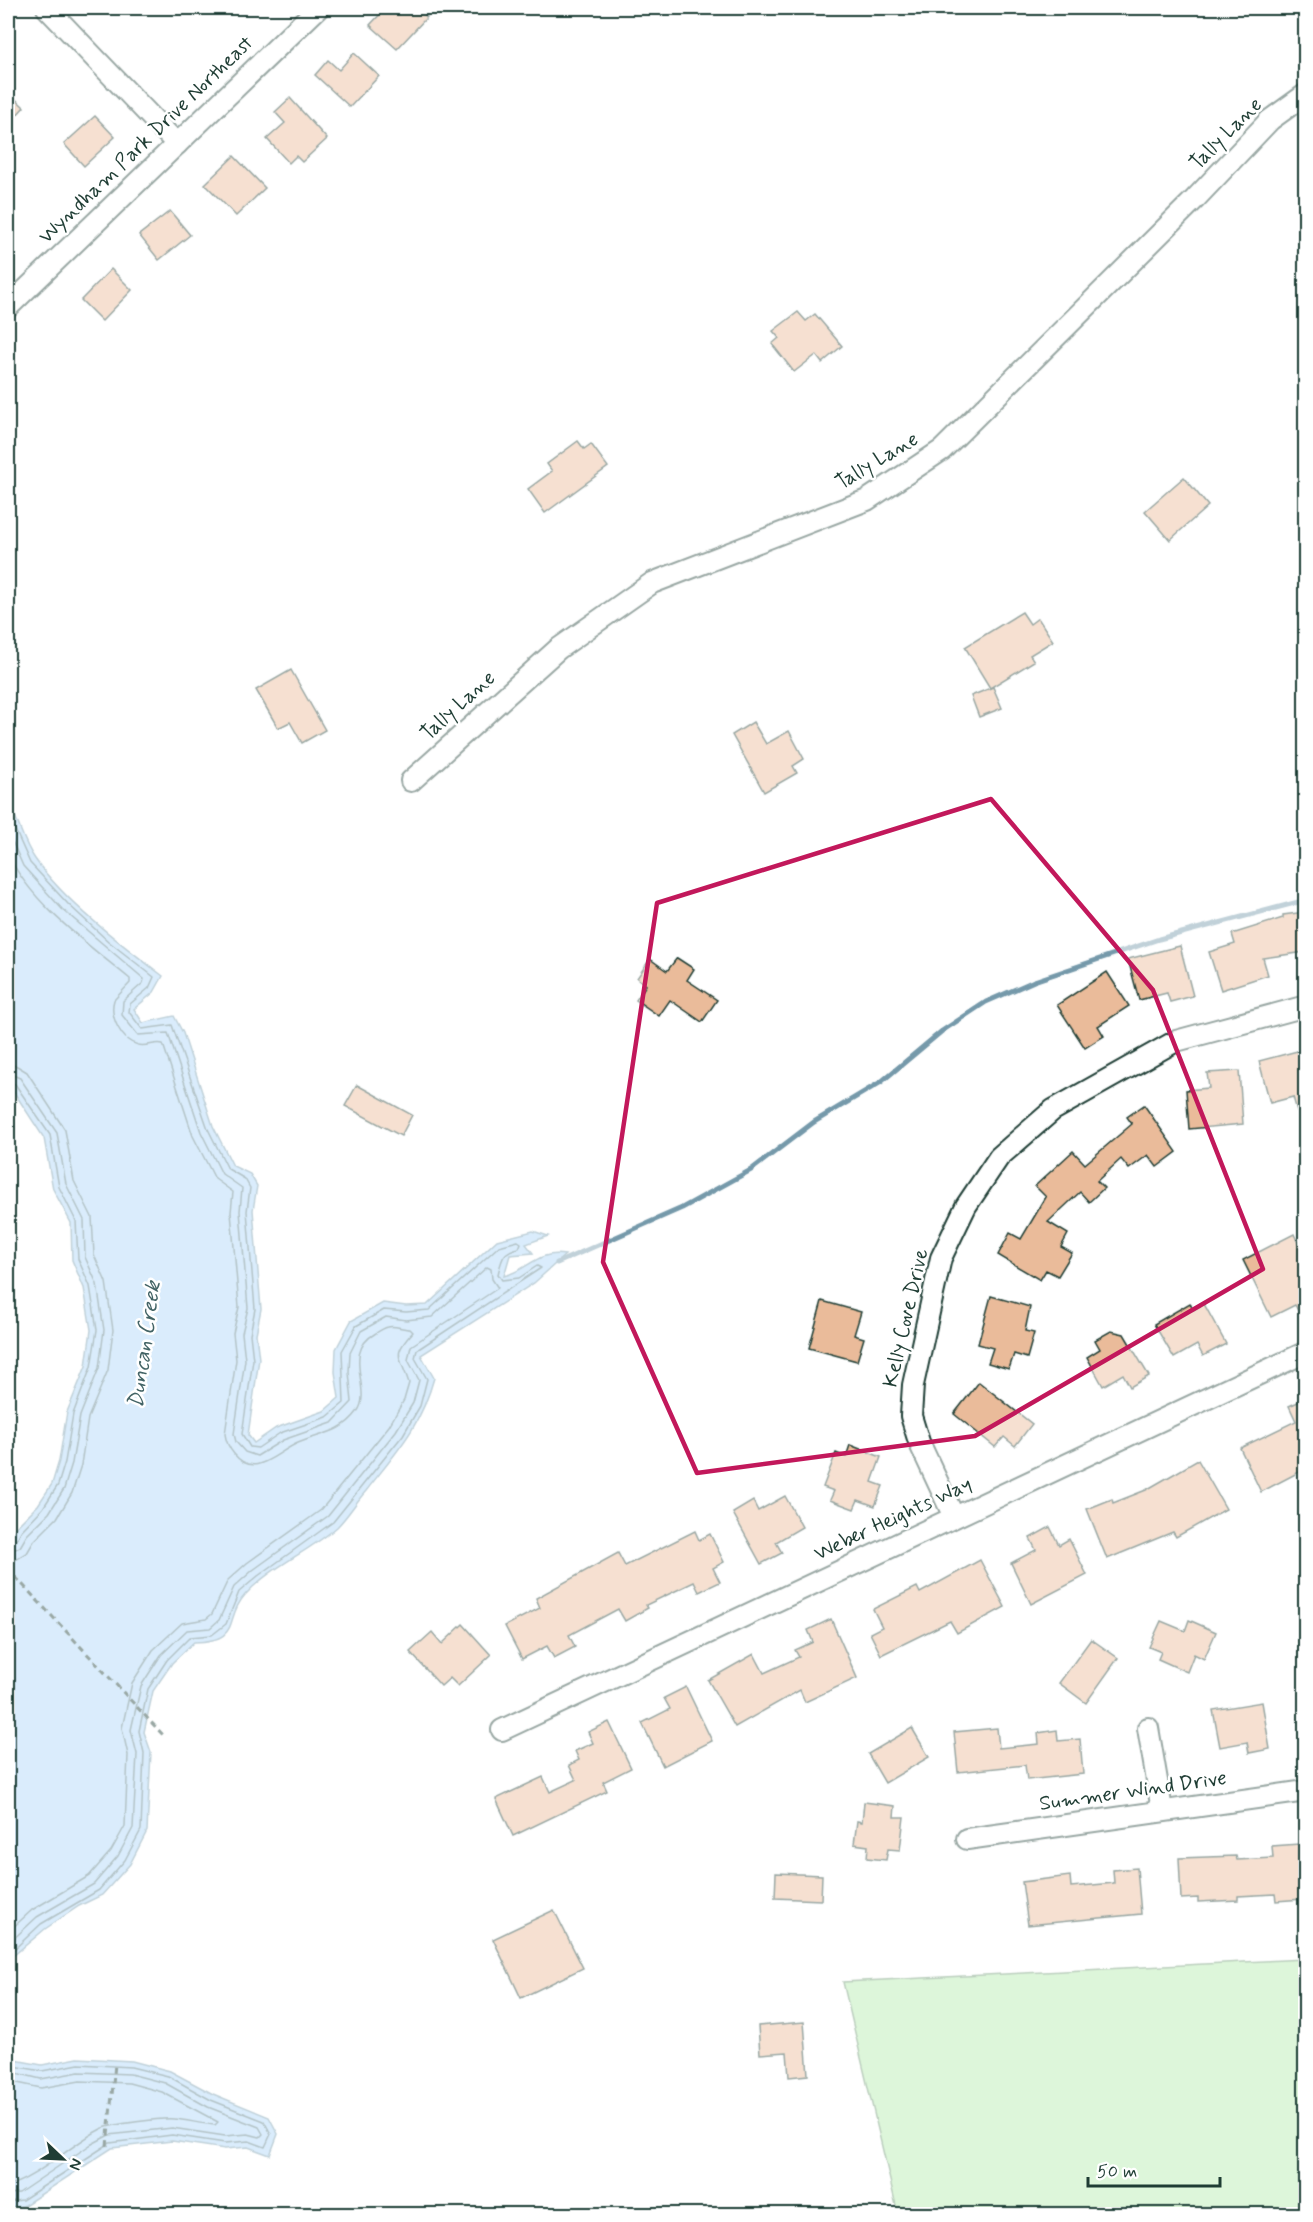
<svg xmlns="http://www.w3.org/2000/svg" width="1313" height="2222" font-family="Mynerve,sans-serif">
  <style>
    .green { fill: #b4ebad; stroke: #6a9470; stroke-width: 1.5 }
    .water { fill: #add6f8; stroke: #7499aa; stroke-width: 1.5 }
    .lines { fill: none; stroke-linecap: round; stroke-linejoin: round }
    .shore { stroke: #587a82; stroke-width: 1.5 }
    .stream { stroke: #7499aa; stroke-width: 5 }
    .building { fill: #eabb9a; stroke: #1f3d34; stroke-width: 1.5 }
    .minor-casing { stroke: #1f3d34; stroke-width: 24 }
    .path { stroke: #1f3d34; stroke-width: 3; stroke-dasharray: 6 4.5; stroke-linecap: butt }
    .minor { stroke: #fff; stroke-width: 20 }
    .marked { fill: none; stroke: #c2185b; stroke-width: 4.5; stroke-linejoin: round }
    .labels { text-anchor: middle; dominant-baseline: central; stroke-width: 5; stroke-linejoin: round; paint-order: stroke }
    .street-label { font-size: 21px; fill: #1f3d34; stroke: #fff }
    .water-label { font-size: 22px; font-style: italic; fill: #426365; stroke: #fff }
  </style>
  <rect width="100%" height="100%" fill="#fff"/>
  <filter id="ink" filterUnits="userSpaceOnUse"><feTurbulence type="fractalNoise" baseFrequency=".0167" numOctaves="2"/><feDisplacementMap in="SourceGraphic" scale="12" xChannelSelector="R" yChannelSelector="G"/><feConvolveMatrix kernelMatrix="1 2 1 2 8 2 1 2 1" color-interpolation-filters="sRGB"/></filter>
  <g filter="url(#ink)">
    <polygon class="green" points="1305,1959 1305,2214 898,2214 843,1982"/>
    <g class="water">
      <path d="M8,801C18,819 23,842 35,859C64,901 122,945 163,976L154,992L134,1009L143,1023L174,1016L183,1033L213,1126L233,1166L250,1174L257,1186L253,1210L261,1309L256,1334L259,1359L248,1435L254,1443L276,1428L324,1411L339,1398L335,1372L336,1349L351,1321L383,1303L406,1306L427,1305L497,1240L533,1231L548,1236L526,1244L533,1253L510,1255L504,1276C529,1270 537,1250 565,1255L534,1283L421,1355L434,1378C420,1428 397,1451 366,1491C356,1502 348,1516 337,1527C309,1552 270,1567 245,1595C223,1619 243,1641 194,1642L172,1663L153,1691L144,1732L151,1752L147,1831L130,1864L102,1895L79,1906L45,1929L13,1956L8,1989V1543L16,1527L38,1505L52,1484L59,1461L67,1412L86,1366L91,1330L84,1288L72,1260L71,1223L53,1189L44,1138L8,1083Z"/>
      <polygon points="8,2054 15,2060 42,2065 78,2058 132,2061 170,2071 213,2094 269,2117 278,2134 270,2155 248,2147 225,2149 172,2141 112,2148 23,2206 8,2208"/>
    </g>
    <g class="lines">
      <g class="shore">
        <path d="M8,814L30,863L68,904L108,941L154,977L149,988L130,1004L129,1012L142,1029L172,1025L208,1129L228,1169L245,1179L250,1188L247,1211L255,1309L250,1334L253,1360L242,1434L250,1447L258,1448L280,1433L327,1417L344,1403L342,1351L356,1326L384,1310L406,1312L429,1310L499,1246L518,1241L521,1243L519,1248C503,1251 502,1258 498,1274L502,1280L519,1278L537,1266L541,1268L417,1350L415,1358L427,1379L420,1406L403,1435L333,1522L258,1576L239,1592L226,1624L212,1635L190,1637L167,1660L148,1689L139,1731L144,1753L141,1830L125,1860L99,1890L41,1924L8,1955"/>
        <polyline points="8,832 23,866 62,909 144,979 143,983 123,1001 122,1015 138,1035 168,1033 201,1132 222,1174 242,1188 240,1211 248,1308 242,1333 245,1360 234,1434 236,1442 245,1452 257,1456 283,1440 332,1423 352,1402 349,1372 350,1353 361,1331 386,1317 406,1320 432,1317 487,1267 491,1269 492,1279 498,1288 411,1346 408,1360 419,1380 413,1403 396,1431 328,1516 253,1570 234,1587 219,1620 210,1628 187,1630 161,1655 141,1686 131,1730 137,1754 133,1828 118,1856 94,1884 37,1917 8,1944"/>
        <path d="M8,854C30,903 89,945 130,979V983L114,1000C109,1016 121,1041 138,1045C147,1047 155,1042 163,1044L193,1136L215,1179L233,1192L231,1212L239,1307L233,1333L236,1360L225,1434C226,1442 229,1448 234,1454C255,1480 276,1452 298,1443C319,1434 342,1433 357,1412C374,1390 340,1353 376,1333C379,1331 384,1328 388,1327C394,1325 403,1329 410,1329L413,1332C391,1356 400,1355 409,1383L404,1400L389,1426L321,1510L247,1563L228,1580L212,1614L206,1619L182,1623L153,1650L132,1683L122,1728L128,1755L125,1826L111,1851L89,1876L32,1910L8,1932"/>
        <polyline points="8,1064 17,1066 27,1072 65,1130 74,1181 92,1217 94,1255 106,1282 113,1330 108,1370 88,1418 81,1465 72,1493 57,1518 34,1541 27,1553 17,1559 8,1561"/>
        <polyline points="8,1073 20,1078 57,1133 66,1184 84,1220 85,1257 97,1284 104,1330 99,1368 80,1416 72,1463 64,1489 49,1513 27,1535 20,1547 8,1552"/>
        <polyline points="8,1081 15,1084 50,1135 59,1187 76,1221 78,1259 90,1286 97,1330 91,1367 73,1414 65,1462 58,1485 43,1508 21,1531 15,1542 8,1544"/>
        <polyline points="8,2061 14,2066 42,2071 79,2064 131,2067 168,2076 211,2100 264,2121 271,2134 265,2147 249,2141 225,2143 172,2135 110,2143 22,2200 8,2202"/>
        <polyline points="8,2071 41,2079 79,2072 130,2074 165,2083 208,2107 259,2127 263,2134 260,2137 248,2134 225,2136 172,2128 109,2135 90,2145 19,2193 8,2194"/>
        <path d="M8,2081L41,2088L80,2081L129,2083L162,2092L218,2122L215,2125C201,2124 187,2120 174,2119C162,2118 111,2124 101,2129C76,2141 30,2183 8,2185"/>
      </g>
      <polyline class="stream" points="557,1263 682,1208 751,1170 814,1122 881,1082 942,1031 986,1002 1034,981 1159,939 1306,900"/>
    </g>
    <g class="building">
      <polygon points="386,8 417,8 427,17 397,49 370,25"/>
      <polygon points="354,53 379,76 350,107 315,75 328,60 339,70"/>
      <polygon points="8,92 24,107 8,125"/>
      <polygon points="290,98 327,139 302,162 296,156 289,163 267,139 285,123 275,112"/>
      <polygon points="95,116 115,137 84,166 64,144"/>
      <polygon points="234,156 265,188 236,216 205,184"/>
      <polygon points="170,211 190,235 159,260 139,235"/>
      <polygon points="111,269 132,290 102,321 81,300"/>
      <polygon points="798,312 806,321 815,314 842,346 822,363 816,355 794,372 772,344 779,338 773,331"/>
      <polygon points="578,441 584,449 591,444 608,467 545,513 528,489 552,471 547,464"/>
      <polygon points="1184,477 1208,506 1170,540 1145,511"/>
      <polygon points="1022,612 1030,624 1038,618 1053,641 1030,655 1034,661 990,688 965,647"/>
      <polygon points="291,670 325,730 302,743 290,722 278,728 256,690"/>
      <polygon points="993,687 1002,708 979,717 971,696"/>
      <polygon points="753,722 766,744 789,731 804,759 793,766 797,773 764,792 732,735"/>
      <polygon points="1305,912 1305,952 1263,958 1268,975 1221,990 1209,952 1235,944 1232,934 1283,918 1283,915"/>
      <polygon points="1180,946 1193,996 1170,1002 1167,993 1139,1000 1128,959"/>
      <polygon points="677,958 694,969 687,980 717,1000 702,1022 670,1000 659,1016 636,1000 646,985 637,978 650,959 667,971"/>
      <polygon points="1107,972 1129,1006 1098,1026 1104,1036 1085,1048 1057,1005"/>
      <polygon points="1305,1049 1305,1124 1301,1125 1293,1097 1270,1103 1259,1061"/>
      <polygon points="1239,1071 1243,1124 1189,1129 1186,1090 1209,1088 1207,1073"/>
      <polygon points="357,1085 412,1115 401,1136 345,1106"/>
      <polygon points="1144,1105 1177,1152 1157,1167 1148,1155 1129,1169 1121,1159 1097,1181 1104,1188 1089,1202 1080,1192 1048,1222 1068,1234 1061,1247 1072,1253 1058,1276 1046,1270 1040,1280 998,1255 1010,1233 1021,1239 1046,1197 1035,1186 1073,1151 1085,1164 1132,1124 1127,1117"/>
      <polygon points="1294,1234 1305,1258 1305,1324 1295,1305 1271,1317 1243,1260"/>
      <polygon points="991,1296 1030,1307 1025,1331 1034,1333 1027,1358 1014,1354 1009,1369 988,1363 993,1348 978,1344"/>
      <polygon points="822,1301 861,1312 854,1335 864,1338 857,1361 809,1348"/>
      <polygon points="1190,1303 1193,1310 1204,1304 1226,1344 1203,1356 1197,1345 1174,1358 1154,1324"/>
      <polygon points="1111,1331 1124,1334 1149,1376 1130,1387 1123,1374 1103,1386 1087,1357 1100,1349 1095,1340"/>
      <polygon points="979,1382 1032,1424 1015,1446 1004,1437 995,1447 954,1414"/>
      <polygon points="1305,1399 1305,1469 1261,1492 1240,1448 1296,1421 1289,1406"/>
      <polygon points="850,1445 881,1457 872,1482 883,1486 875,1506 858,1500 854,1509 830,1500 834,1491 823,1487 836,1453 846,1457"/>
      <polygon points="1198,1460 1226,1509 1176,1537 1173,1532 1107,1559 1087,1509 1112,1499 1113,1503 1146,1490"/>
      <polygon points="785,1496 802,1527 776,1542 782,1553 761,1564 733,1513 753,1501 758,1511"/>
      <polygon points="1050,1527 1059,1545 1069,1539 1087,1575 1031,1604 1011,1563 1036,1550 1030,1538"/>
      <polygon points="695,1531 699,1540 710,1534 724,1562 713,1568 720,1582 699,1592 694,1582 646,1605 648,1608 625,1621 618,1609 569,1635 575,1647 554,1658 547,1646 522,1659 505,1626 540,1608 536,1598 618,1553 625,1566"/>
      <polygon points="980,1560 1005,1607 957,1633 950,1621 881,1655 870,1633 882,1627 873,1609 917,1587 920,1593"/>
      <polygon points="831,1619 857,1678 805,1702 800,1690 735,1727 708,1680 754,1654 764,1673 799,1657 795,1650 813,1642 808,1630"/>
      <polygon points="1189,1620 1216,1632 1204,1659 1194,1654 1187,1672 1158,1659 1161,1652 1149,1647 1161,1621 1185,1631"/>
      <polygon points="463,1624 491,1655 458,1686 450,1678 441,1686 410,1652 432,1632 442,1644"/>
      <polygon points="1091,1639 1118,1658 1086,1703 1059,1683"/>
      <polygon points="686,1687 712,1741 663,1766 642,1723 670,1709 664,1698"/>
      <polygon points="1262,1702 1270,1749 1249,1753 1247,1742 1220,1747 1213,1710"/>
      <polygon points="609,1722 631,1768 603,1782 607,1791 513,1836 496,1799 543,1777 550,1792 576,1780 569,1765 579,1760 575,1751 593,1743 588,1732"/>
      <polygon points="912,1728 929,1757 885,1783 868,1754"/>
      <polygon points="997,1728 999,1748 1039,1744 1038,1733 1057,1730 1058,1741 1080,1739 1083,1774 1027,1780 1025,1765 958,1772 954,1732"/>
      <polygon points="864,1802 895,1806 894,1817 904,1817 900,1850 888,1849 886,1860 867,1858 868,1846 854,1844 857,1821 862,1822"/>
      <polygon points="1299,1844 1303,1899 1276,1901 1275,1894 1238,1896 1238,1900 1198,1902 1198,1898 1181,1899 1179,1858 1236,1856 1237,1860 1273,1858 1272,1846"/>
      <polygon points="1137,1868 1141,1914 1028,1925 1022,1882 1070,1876 1071,1887 1114,1883 1113,1870"/>
      <polygon points="776,1873 822,1875 821,1900 775,1898"/>
      <polygon points="554,1910 583,1968 521,1998 493,1939"/>
      <polygon points="804,2022 808,2075 789,2077 787,2052 760,2054 758,2026"/>
    </g>
    <g class="lines">
      <g class="minor-casing">
        <g id="minor">
          <polyline points="47,8 177,144"/>
          <polyline points="8,307 318,8"/>
          <polyline points="411,781 558,649 652,583 867,500 942,450 1195,199 1270,120 1306,94"/>
          <polyline points="954,1517 919,1442 911,1416 913,1385 941,1258 966,1206 999,1157 1053,1110 1176,1041 1306,1006"/>
          <polyline points="1148,1728 1162,1810"/>
          <polyline points="502,1730 1306,1352"/>
          <polyline points="967,1839 1306,1791"/>
        </g>
      </g>
      <g class="path">
        <polyline points="8,1569 164,1736"/>
        <polyline points="107,2146 115,2064"/>
      </g>
      <use href="#minor" class="minor"/>
    </g>
  </g>
  <path d="M0 0H1313V2222H0ZM991,799L1153,990L1263,1269L975,1436L697,1473L603,1262L657,903Z" fill="#fff" fill-opacity=".55" fill-rule="evenodd"/>
  <path class="marked" d="M991,799L1153,990L1263,1269L975,1436L697,1473L603,1262L657,903Z"/>
  <g class="labels">
    <g class="street-label">
      <text transform="translate(1226 134) rotate(-45)">Tally Lane</text>
      <text transform="translate(146 140) rotate(-44)">Wyndham Park Drive Northeast</text>
      <text transform="translate(877 461) rotate(-31)">Tally Lane</text>
      <text transform="translate(458 706) rotate(-42)">Tally Lane</text>
      <text transform="translate(906 1318) rotate(-77)">Kelly Cove Drive</text>
      <text transform="translate(893 1519) rotate(-25)">Weber Heights Way</text>
      <text transform="translate(1133 1791) rotate(-8)">Summer Wind Drive</text>
    </g>
    <g class="water-label">
      <text transform="translate(145 1345) rotate(-82)">Duncan Creek</text>
    </g>
  </g>
  <rect width="1313" height="2222" fill="none" stroke="#fff" stroke-width="30"/>
  <rect x="15" y="15" width="1283" height="2192" fill="none" stroke="#1f3d34" stroke-width="2" filter="url(#ink)"/>
  <g transform="translate(63 2159) rotate(113)" stroke="#ffffff" stroke-width="4.5" paint-order="stroke">
  <path d="M0-4.5L10 22L0 15L-10 22Z" fill="#1f3d34"/>
  <text y="-9" font-size="16" font-weight="bold" text-anchor="middle" fill="#1f3d34">N</text>
  </g>
  <path d="M1088 2177v9h132v-9" fill="none" stroke="#1f3d34" stroke-width="3"/>
  <text x="1097" y="2177" font-size="18" fill="#1f3d34" stroke="#ffffff" stroke-width="4.5" paint-order="stroke">50 m</text>
</svg>
